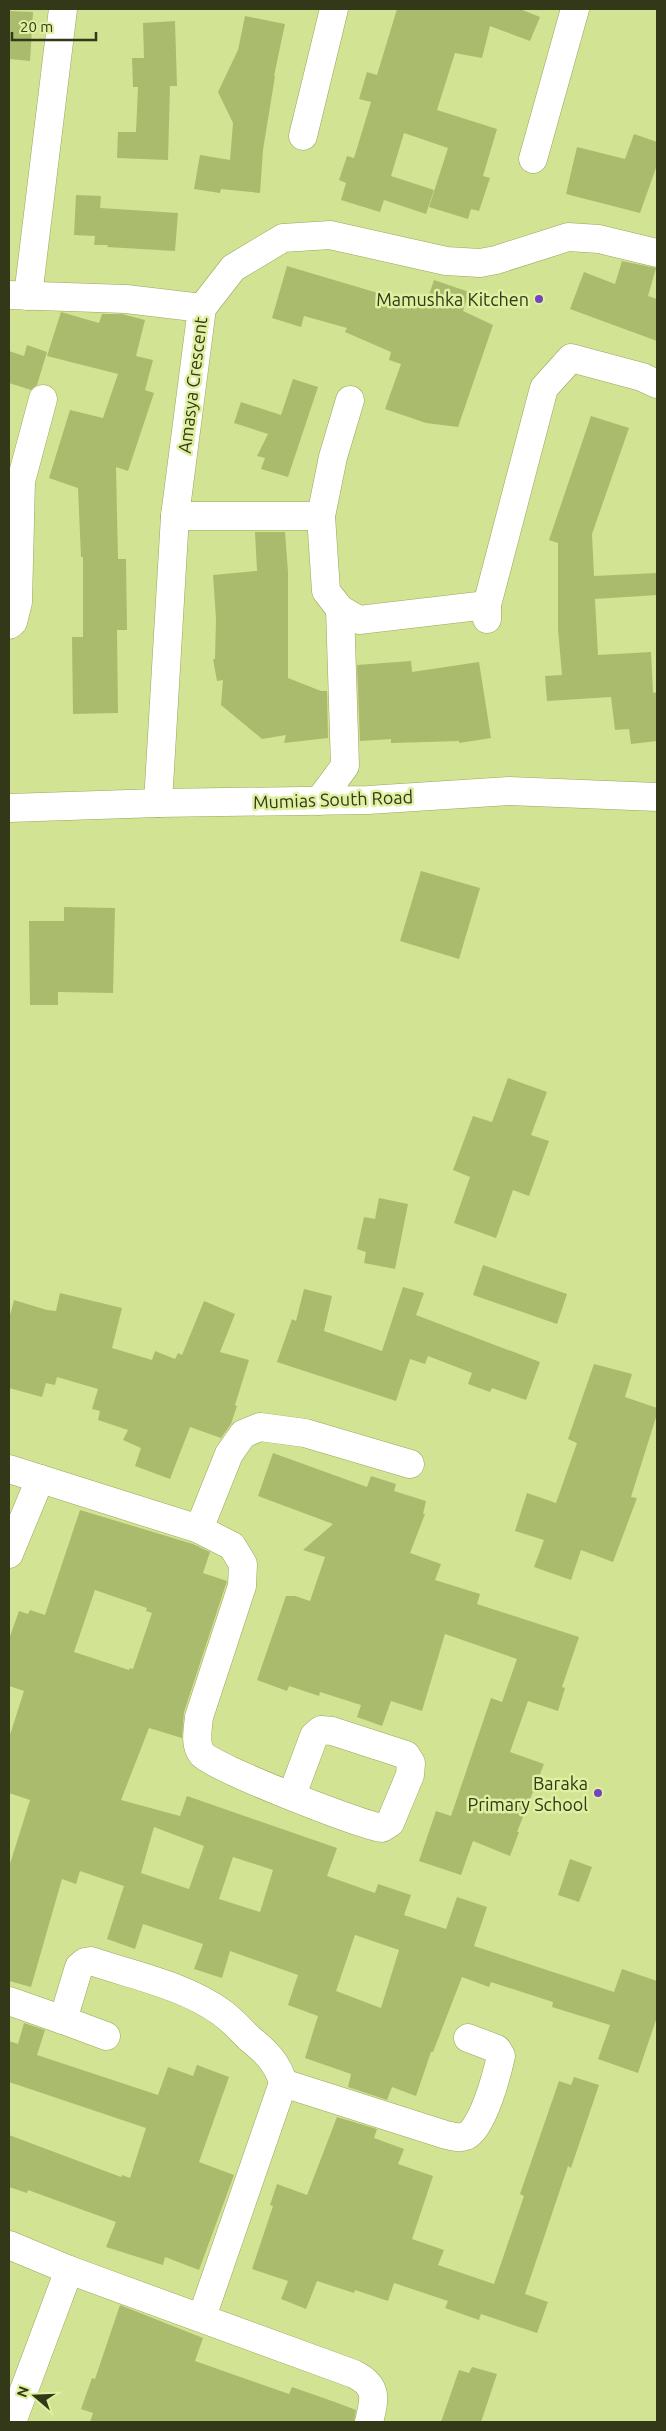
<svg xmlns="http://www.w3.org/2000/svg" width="666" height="2431" font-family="Ubuntu,sans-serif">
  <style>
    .building { fill: #abbb6d; fill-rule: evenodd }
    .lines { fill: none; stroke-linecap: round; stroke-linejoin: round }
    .street-casing { stroke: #98a75a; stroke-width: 29 }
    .secondary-casing { stroke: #98a75a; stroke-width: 29 }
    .street { stroke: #fff; stroke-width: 28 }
    .secondary { stroke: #fff; stroke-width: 28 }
    .poi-dot { fill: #7343bb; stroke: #dff0a1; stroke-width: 2 }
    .labels { text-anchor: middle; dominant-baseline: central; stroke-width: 5; stroke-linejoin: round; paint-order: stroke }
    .poi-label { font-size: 18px; fill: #323818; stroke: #dff0a1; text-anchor: end }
    .street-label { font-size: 18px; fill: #323818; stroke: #dff0a1 }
  </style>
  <rect width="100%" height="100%" fill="#d2e394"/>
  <g class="building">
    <polygon points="397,9 520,9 540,17 530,41 490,26 482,58 455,53 437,110 497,129 483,176 490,178 479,211 471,209 468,219 429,207 448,148 404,133 391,176 434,190 426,214 384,200 380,212 341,200 346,183 339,180 347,156 354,158 371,102 359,99 367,72 377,75"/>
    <polygon points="9,11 33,12 30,61 9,59"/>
    <polygon points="245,16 285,24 274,76 275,76 263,150 260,193 221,189 220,193 194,189 200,155 230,160 233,123 218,92 238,50"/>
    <polygon points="175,21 177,86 170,86 168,160 117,158 118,132 136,132 138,87 133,87 132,58 144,58 143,23"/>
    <polygon points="634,134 657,142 657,165 640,213 566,194 577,147 625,159"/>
    <polygon points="76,195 101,196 100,208 178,213 175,251 107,247 108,245 94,245 95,236 74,235"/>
    <polygon points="622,261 656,268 648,296 657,299 657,341 570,309 584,272 615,284"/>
    <polygon points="287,266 425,307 434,280 469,292 463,311 493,325 458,427 426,423 385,409 401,364 389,360 391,352 345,332 347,328 304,316 301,327 272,318"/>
    <polygon points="61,312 99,323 102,314 122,314 145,320 136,356 153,360 145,390 154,393 128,471 116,467 118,559 126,559 127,630 117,630 118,713 73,714 72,637 83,637 83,557 81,557 78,488 49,478 70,410 103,418 118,374 47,356"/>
    <polygon points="27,345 47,352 37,385 31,390 9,383 9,351 24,356"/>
    <polygon points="293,379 318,387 288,477 261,469 265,458 257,456 268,434 234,423 241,402 281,415"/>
    <polygon points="591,416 629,428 592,534 594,576 657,573 657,595 595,599 598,655 651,652 653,693 657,692 657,741 631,744 629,729 615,730 611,697 547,701 545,676 562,675 558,629 558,543 549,540"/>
    <polygon points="255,532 285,532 288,572 288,678 321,691 327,691 328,738 284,743 286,735 262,739 221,705 223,680 217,681 213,659 215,659 216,619 213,575 257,571"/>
    <polygon points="411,661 412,672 479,662 491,738 459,743 459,741 391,743 391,739 360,741 357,665"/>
    <polygon points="421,871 480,888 459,959 400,941"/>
    <polygon points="64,907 115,908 113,993 58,992 58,1005 30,1005 29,921 64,921"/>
    <polygon points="508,1078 547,1092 531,1135 549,1141 529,1196 513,1190 496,1238 454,1223 470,1177 453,1170 473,1116 492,1122"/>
    <polygon points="379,1198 408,1204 395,1269 364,1263 366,1252 357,1249 364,1217 375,1219"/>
    <polygon points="483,1265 567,1294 557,1324 473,1295"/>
    <polygon points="403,1287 424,1293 416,1315 540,1362 526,1400 492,1388 490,1392 468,1384 472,1373 428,1356 425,1364 410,1359 396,1401 277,1362 292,1319 296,1321 304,1289 332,1296 324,1331 382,1351"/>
    <polygon points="60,1293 122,1308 112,1348 152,1360 155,1351 175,1359 178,1353 182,1355 204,1301 235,1314 220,1352 249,1360 235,1405 237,1406 231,1424 221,1438 190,1427 170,1479 135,1466 141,1448 123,1440 128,1430 98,1420 100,1411 92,1409 98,1389 57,1377 55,1385 46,1383 42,1397 9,1388 9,1319 14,1300 47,1310 56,1311"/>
    <polygon points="594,1364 632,1374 625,1397 657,1408 657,1414 631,1497 637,1498 613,1562 581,1550 571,1580 534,1567 544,1540 515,1531 527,1493 556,1503 577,1443 568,1439"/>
    <polygon points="273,1453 367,1487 371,1476 396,1484 394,1491 426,1501 423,1514 425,1514 410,1553 441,1564 435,1580 480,1594 477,1604 579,1637 562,1687 565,1688 558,1711 528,1701 510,1752 544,1764 517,1832 519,1832 510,1856 473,1841 461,1875 419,1861 436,1811 451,1816 491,1698 502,1702 517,1659 445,1634 422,1711 391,1701 382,1726 357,1717 361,1705 320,1692 319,1696 289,1686 287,1691 257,1680 286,1596 295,1596 310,1601 325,1557 303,1550 333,1524 258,1496"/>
    <path d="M80,1510L193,1544L210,1552L203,1573L227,1581L184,1712L182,1738L149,1728L121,1800L180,1816L187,1796L337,1848L327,1876L375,1893L378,1884L411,1895L404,1915L446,1929L457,1897L487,1907L474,1946L614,1992L622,1969L657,1981V2017L638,2073L598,2059L610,2025L552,2007L553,2002L491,1982L489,1987L462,1977L433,2052H431L416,2096L392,2087L387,2100L348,2087L351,2074L305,2058L318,2016L288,2005L298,1975L230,1951L222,1978L194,1969L203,1944L143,1924L135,1949L107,1939L124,1886L80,1871L76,1884L62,1879L31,1987L9,1981V1867L30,1800L9,1793V1738L24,1691L9,1686V1639L19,1611L28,1614L30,1610L45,1615ZM95,1590L147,1608L146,1611L152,1613L133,1669L130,1668L129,1670L74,1652ZM154,1827L204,1846L189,1889L141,1873ZM233,1857L273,1870L260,1912L219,1899ZM355,1935L399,1950L381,2008L336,1991Z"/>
    <polygon points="570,1859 592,1867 579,1902 558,1895"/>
    <polygon points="24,2023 45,2030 37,2055 158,2095 168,2067 193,2076 197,2065 229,2077 199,2162 234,2175 199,2270 165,2257 163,2265 106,2247 116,2222 28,2190 27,2193 9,2187 9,2135 121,2177 122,2175 130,2178 146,2128 9,2082 9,2041 18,2044"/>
    <polygon points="574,2077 599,2085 571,2168 568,2166 525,2294 548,2302 537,2333 481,2314 479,2320 445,2308 448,2301 394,2283 388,2301 355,2290 354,2293 317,2281 306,2309 281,2299 288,2281 252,2269 273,2206 270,2205 277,2184 307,2195 337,2117 377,2129 374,2138 404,2149 398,2164 433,2176 412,2239 444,2250 438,2265 494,2284 524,2196 520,2194 559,2081 571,2085"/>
    <polygon points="120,2305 203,2338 195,2361 289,2394 292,2387 335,2402 356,2410 354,2422 90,2422 93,2413 81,2409 92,2378 95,2379"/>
    <polygon points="472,2367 497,2374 481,2422 441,2422 459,2370 469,2373"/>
  </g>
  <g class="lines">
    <g class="street-casing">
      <g id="street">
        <polyline points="303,136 334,9"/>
        <polyline points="533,159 575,9"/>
        <polyline points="9,295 126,299 202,308"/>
        <polyline points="28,296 63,9"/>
        <polyline points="350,400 333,457 321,516 326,591 340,609 359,620 487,605 487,619"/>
        <polyline points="175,516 321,516"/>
        <polyline points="487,605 544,388 571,358 642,377 657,384"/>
        <polyline points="9,625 13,622 18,602 21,481 43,399"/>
        <polyline points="319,801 345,766 340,609"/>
        <polyline points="158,803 175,516 202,308 233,268 283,238 330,235 446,261 480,263 496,260 568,237 599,239 657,253"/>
        <path d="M9,1469L199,1529L232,1546L243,1564L242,1586L199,1717C198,1729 194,1744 202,1754C211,1767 361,1825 382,1828L390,1823L410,1775L411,1763L406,1755L332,1731L321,1730L314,1736L292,1795"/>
        <polyline points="199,1529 229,1454 243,1434 260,1427 305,1433 410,1464"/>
        <polyline points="9,1554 40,1479"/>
        <polyline points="9,2001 63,2020"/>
        <path d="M106,2036L63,2020L79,1967L85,1962L91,1961C135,1976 183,1985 221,2012C231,2019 240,2029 249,2038C265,2051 278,2063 283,2083L202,2317"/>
        <path d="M283,2083L446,2135C453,2136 459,2139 466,2136C483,2128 497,2074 501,2056L497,2049L468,2038"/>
        <polyline points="9,2245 69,2270"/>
        <path d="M12,2422L69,2270L354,2374C378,2386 375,2398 369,2422"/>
      </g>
    </g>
    <g class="secondary-casing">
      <polyline id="secondary" points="9,808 158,803 368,800 509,791 657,797"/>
    </g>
    <use href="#street" class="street"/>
    <use href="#secondary" class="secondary"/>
  </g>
  <g class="poi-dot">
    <circle cx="539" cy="299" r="5"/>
    <circle cx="598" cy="1793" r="5"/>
  </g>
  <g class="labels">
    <g class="poi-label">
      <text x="529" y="299">Mamushka Kitchen</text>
      <text x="588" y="1783">Baraka<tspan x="588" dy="21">Primary School</tspan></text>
    </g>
    <g class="street-label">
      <text transform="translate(192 385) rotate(-83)">Amasya Crescent</text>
      <text transform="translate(333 799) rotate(-2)">Mumias South Road</text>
    </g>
  </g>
  <rect width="666" height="2431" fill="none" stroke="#323818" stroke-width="20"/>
  <g transform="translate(35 2396) rotate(289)" stroke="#dff0a1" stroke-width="4" paint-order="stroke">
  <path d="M0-4L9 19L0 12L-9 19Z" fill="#323818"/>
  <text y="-8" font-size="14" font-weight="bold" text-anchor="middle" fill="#323818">N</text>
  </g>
  <path d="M12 32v8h84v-8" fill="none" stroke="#323818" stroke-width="2.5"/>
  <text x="20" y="32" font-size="15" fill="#323818" stroke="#dff0a1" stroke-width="4" paint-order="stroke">20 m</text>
</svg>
